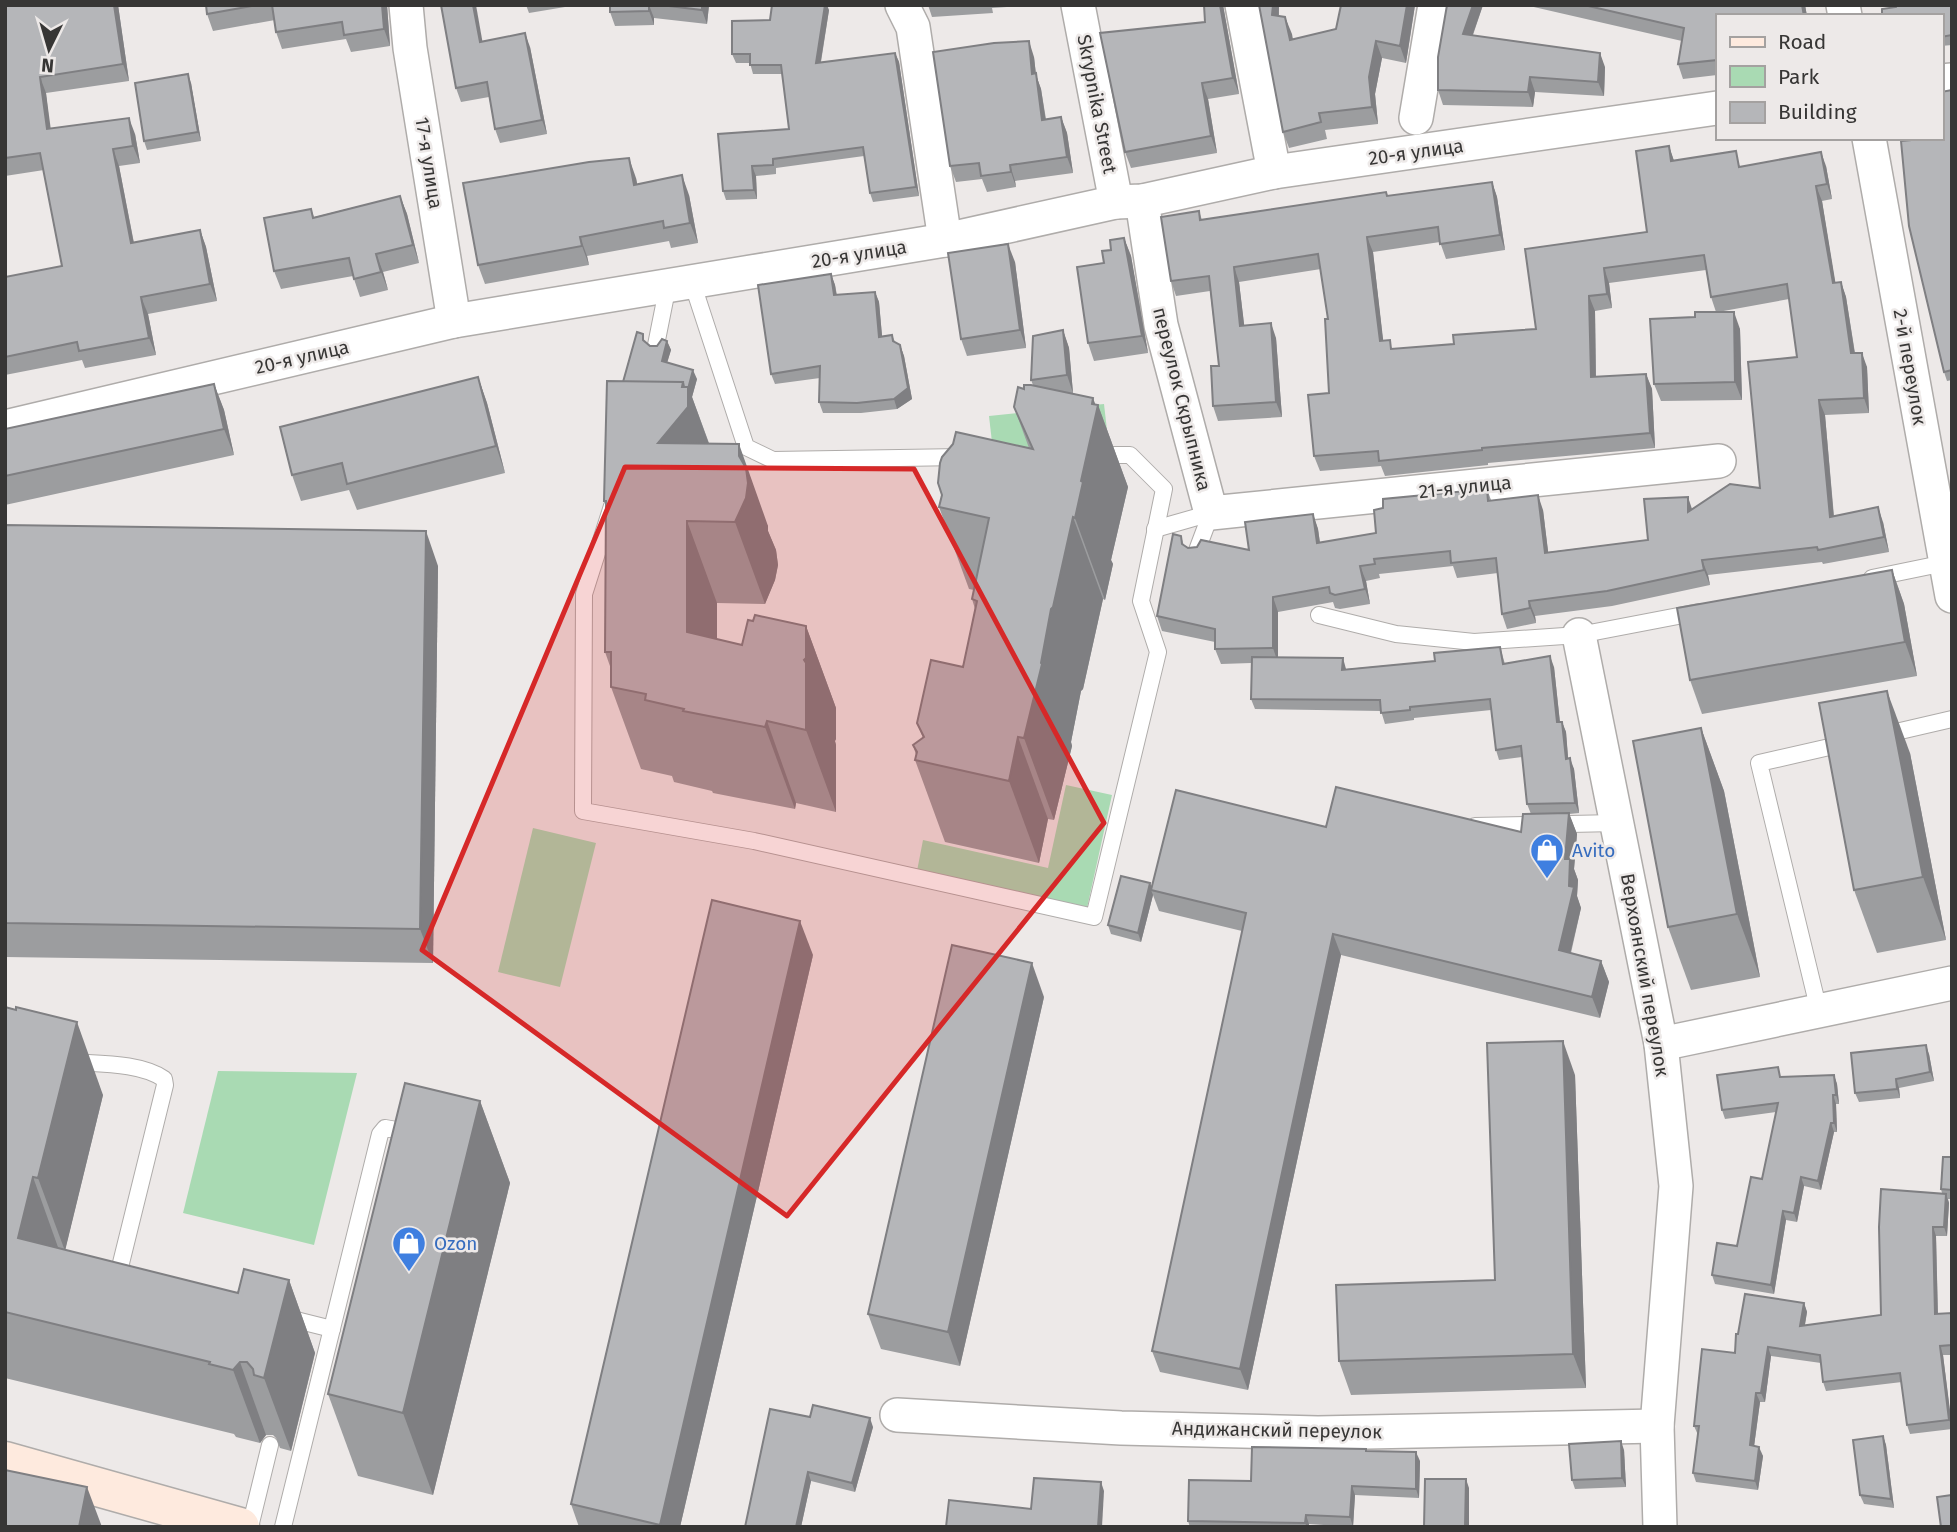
<svg xmlns="http://www.w3.org/2000/svg" width="1957" height="1532" font-family="'Fira Sans',sans-serif">
  <style>
    .green { fill: #a9dab3 }
    .lines { fill: none; stroke-linecap: round; stroke-linejoin: round }
    .lane-casing { stroke: #afacaa; stroke-width: 18 }
    .street-casing { stroke: #afacaa; stroke-width: 36 }
    .secondary-casing { stroke: #afacaa; stroke-width: 41 }
    .lane { stroke: #fff; stroke-width: 16 }
    .street { stroke: #fff; stroke-width: 33 }
    .secondary { stroke: #feeade; stroke-width: 38 }
    .wall { fill: #9c9d9f }
    .shaded-wall { fill: #7f7f82 }
    .building { fill: #b5b6b9; stroke: #7f7f82; stroke-width: 2 }
    .marked { fill: #d62828; fill-opacity: 0.2; stroke: #d62828; stroke-width: 5; stroke-linejoin: round }
    .labels { text-anchor: middle; dominant-baseline: central; stroke-width: 5; stroke-linejoin: round; paint-order: stroke }
    .street-label { font-size: 19px; fill: #373635; stroke: #ede9e8 }
    .shop-label { font-size: 19px; fill: #366cbe; stroke: #ede9e8; text-anchor: start }
  </style>
  <rect width="100%" height="100%" fill="#ede9e8"/>
  <g class="green">
    <polygon points="1104,404 1108,439 993,451 989,416"/>
    <polygon points="1066,785 1112,795 1087,908 917,871 923,840 1048,868"/>
    <polygon points="533,828 596,843 560,987 498,972"/>
    <polygon points="218,1071 357,1073 314,1245 183,1213"/>
  </g>
  <g class="lines">
    <g class="lane-casing">
      <g id="lane">
        <polyline points="692,282 746,447 773,460 962,457"/>
        <polyline points="656,345 668,285"/>
        <polyline points="612,506 584,594 583,811 754,841 1094,917 1158,652 1141,601 1164,489 1130,455 1097,455"/>
        <polyline points="1155,529 1211,513"/>
        <polyline points="1196,553 1211,513"/>
        <polyline points="1872,578 1945,563"/>
        <polyline points="1319,615 1396,634 1474,642 1579,635 1699,612"/>
        <polyline points="1883,735 1952,719"/>
        <polyline points="1475,826 1616,823"/>
        <polyline points="1819,1011 1759,763 1847,743"/>
        <path d="M73,1062C100,1064 141,1063 164,1079L165,1085L121,1263L122,1274L129,1279"/>
        <polyline points="284,1317 332,1329"/>
        <polyline points="250,1527 270,1445"/>
        <polyline points="283,1527 380,1134 385,1128 414,1133"/>
      </g>
    </g>
    <g class="street-casing">
      <g id="street">
        <polyline points="406,5 410,48 454,321"/>
        <polyline points="902,5 913,27 945,240"/>
        <polyline points="1078,5 1116,202"/>
        <polyline points="1242,5 1274,172"/>
        <polyline points="1843,5 1845,16"/>
        <polyline points="1941,81 1952,80"/>
        <polyline points="1416,118 1435,5"/>
        <polyline points="1869,138 1952,596"/>
        <polyline points="1142,201 1161,325 1211,513 1719,461"/>
        <polyline points="5,427 454,321 945,240 1116,202 1142,201 1274,172 1717,108"/>
        <polyline points="1579,635 1661,1044 1676,1186 1657,1426 1660,1527"/>
        <polyline points="1661,1044 1952,983"/>
        <polyline points="897,1415 1121,1428 1318,1433 1657,1426"/>
      </g>
    </g>
    <g class="secondary-casing">
      <polyline id="secondary" points="5,1461 240,1527"/>
    </g>
    <use href="#lane" class="lane"/>
    <use href="#street" class="street"/>
    <use href="#secondary" class="secondary"/>
  </g>
  <g class="wall">
    <polygon points="5,5 118,5 129,81 46,93 50,129 135,134 140,163 119,166 134,243 200,230 206,247 217,301 148,314 156,355 85,368 82,360 5,375 5,277 62,266 44,170 5,176"/>
    <polygon points="206,5 387,5 390,46 351,52 346,39 282,49 276,32 275,20 213,31 207,14"/>
    <polygon points="526,5 564,5 565,7 529,13"/>
    <polygon points="610,5 709,5 707,24 654,18 654,25 615,26 610,12"/>
    <polygon points="928,5 1020,5 1021,6 992,8 993,13 932,17"/>
    <polygon points="1204,5 1223,5 1239,94 1208,99 1217,153 1131,168 1125,152 1205,22"/>
    <polygon points="1259,5 1279,5 1279,16 1285,17 1293,40 1336,29 1341,5 1415,5 1406,63 1382,58 1375,94 1378,124 1325,130 1327,139 1289,148 1283,132"/>
    <polygon points="1483,5 1473,35 1605,67 1604,96 1535,92 1533,107 1443,105 1438,90"/>
    <polygon points="1525,5 1805,5 1807,16 1717,16 1717,75 1683,79 1678,64 1682,41"/>
    <polygon points="1952,5 1952,45 1941,46 1941,16 1896,7"/>
    <polygon points="829,10 821,62 895,53 899,62 919,196 873,202 870,193 864,156 776,168 776,174 756,176 757,199 726,200 723,191 789,129 782,74 753,74 750,63 736,63 732,54 770,20"/>
    <polygon points="482,41 530,47 547,134 500,143 495,129 489,97 461,102 456,88"/>
    <polygon points="1034,57 1036,75 1041,89 1046,119 1061,117 1067,133 1073,173 1015,181 1016,187 987,192 982,179 956,182 950,166"/>
    <polygon points="191,83 201,141 147,150 144,141"/>
    <polygon points="1952,90 1952,380 1947,381 1944,372 1943,137"/>
    <polygon points="1669,146 1674,161 1742,167 1826,166 1832,199 1822,201 1835,283 1841,282 1846,297 1855,353 1867,367 1869,413 1825,415 1834,516 1883,522 1889,552 1823,564 1822,562 1708,575 1710,585 1612,606 1535,616 1536,623 1507,629 1502,614 1498,573 1457,578 1453,566 1379,574 1380,578 1366,581 1370,604 1340,609 1335,608 1333,602 1278,612 1278,657 1346,669 1435,661 1500,647 1505,664 1554,667 1560,722 1562,722 1566,732 1568,758 1574,769 1579,813 1569,814 1577,834 1574,869 1578,880 1577,896 1581,908 1571,953 1601,961 1609,982 1600,1018 1341,955 1248,1390 1160,1372 1152,1351 1242,931 1159,911 1153,895 1141,942 1111,934 1108,925 1151,887 1326,827 1521,832 1531,814 1527,804 1522,757 1499,760 1496,750 1491,710 1414,718 1414,720 1385,724 1381,711 1255,709 1251,699 1251,663 1221,664 1215,649 1215,642 1162,631 1157,616 1181,536 1184,546 1188,548 1249,550 1313,514 1318,529 1320,543 1376,533 1383,508 1487,489 1491,500 1543,510 1548,552 1648,540 1692,510 1760,488 1797,357 1789,299 1718,312 1740,329 1742,400 1661,401 1654,384 1695,317 1716,312 1711,297 1706,270 1609,283 1612,308 1595,311 1596,377 1646,374 1652,389 1655,448 1488,463 1488,465 1385,476 1381,466 1320,471 1314,456 1329,393 1328,319 1321,269 1239,282 1244,325 1276,338 1282,417 1218,421 1213,406 1219,366 1210,291 1176,296 1171,281 1199,211 1202,220 1492,182 1497,197 1505,250 1446,259 1440,242 1373,252 1383,341 1393,349 1454,344 1536,329 1525,249 1647,232"/>
    <polygon points="636,178 637,184 689,195 698,243 671,248 669,241 587,256 589,265 485,284 478,265"/>
    <polygon points="400,196 407,214 419,263 383,272 388,290 360,297 353,276 281,289 274,271 311,209 314,217"/>
    <polygon points="1124,238 1131,256 1148,353 1094,361 1088,343 1104,263 1111,250"/>
    <polygon points="1015,262 1026,348 967,356 961,339"/>
    <polygon points="831,274 835,285 837,295 875,292 879,302 882,336 892,335 895,342 900,345 904,356 912,399 897,409 861,413 823,413 819,402 820,378 775,384 771,374"/>
    <polygon points="1063,330 1069,348 1073,393 1070,393 1093,398 1095,405 1098,405 1128,487 1111,560 1113,564 1105,600 1103,599 1083,689 1081,691 1071,742 1072,746 1054,820 1048,819 1039,863 945,842 915,760 916,755 913,745 923,738 917,723 963,667 975,609 972,599 974,590 969,589 939,507 1029,448 1014,407 1024,389 1033,385 1031,380"/>
    <polygon points="667,341 671,350 667,362 697,379 692,397 709,443 768,526 768,531 776,550 778,565 775,580 765,604 717,603 717,639 742,645 806,626 836,708 836,739 835,741 836,745 836,812 796,803 795,809 713,793 712,791 674,782 672,776 641,769 611,687 611,669 605,652 606,507 604,501 623,382 646,342 650,346 657,346"/>
    <polygon points="478,377 487,403 505,473 357,510 349,490 301,501 292,475"/>
    <polygon points="214,384 224,410 234,455 5,505 5,429"/>
    <polygon points="5,525 438,566 433,963 5,957"/>
    <polygon points="1892,570 1904,604 1917,676 1702,714 1690,680"/>
    <polygon points="1701,728 1724,791 1760,977 1691,990 1668,927"/>
    <polygon points="1910,753 1946,940 1877,953 1854,890"/>
    <polygon points="813,955 680,1527 579,1527 571,1504"/>
    <polygon points="1044,997 960,1366 881,1349 868,1314"/>
    <polygon points="5,1007 103,1095 65,1250 238,1293 289,1280 315,1353 291,1451 280,1448 276,1438 273,1435 266,1435 260,1443 236,1437 234,1434 5,1378"/>
    <polygon points="1929,1054 1934,1081 1899,1088 1900,1098 1859,1102 1855,1093"/>
    <polygon points="1575,1075 1586,1388 1351,1395 1339,1361 1495,1280"/>
    <polygon points="1834,1075 1837,1084 1839,1104 1836,1104 1837,1132 1834,1132 1821,1190 1804,1186 1797,1222 1786,1220 1774,1294 1715,1284 1712,1275 1737,1246 1762,1179 1776,1112 1725,1119 1722,1110 1782,1077"/>
    <polygon points="480,1101 510,1183 433,1495 358,1476 328,1394"/>
    <polygon points="1952,1157 1952,1199 1948,1199 1949,1203 1947,1236 1936,1236 1938,1314 1952,1313 1952,1355 1943,1355 1952,1429 1910,1434 1907,1425 1902,1382 1826,1391 1823,1382 1821,1363 1771,1356 1765,1402 1760,1402 1754,1446 1763,1456 1758,1490 1696,1482 1693,1473 1698,1435 1694,1426 1735,1353 1738,1334 1804,1303 1807,1312 1805,1325 1881,1315 1942,1193 1941,1189"/>
    <polygon points="810,1417 873,1427 855,1492 811,1481 801,1527 745,1527"/>
    <polygon points="1883,1436 1886,1445 1894,1508 1864,1504 1860,1495"/>
    <polygon points="1624,1450 1626,1487 1575,1489 1572,1480"/>
    <polygon points="1367,1451 1420,1461 1419,1498 1355,1495 1353,1527 1309,1524 1309,1527 1190,1527 1188,1521 1251,1481"/>
  </g>
  <g class="shaded-wall">
    <polygon points="114,5 118,5 129,81 123,64"/>
    <polygon points="382,5 387,5 390,46 384,29"/>
    <polygon points="473,5 476,5 485,56 480,42"/>
    <polygon points="649,5 654,18 654,25 649,11"/>
    <polygon points="702,5 709,5 707,24 702,10"/>
    <polygon points="825,5 827,5 829,10 819,72 816,63"/>
    <polygon points="1220,5 1223,5 1239,94 1233,78"/>
    <polygon points="1273,5 1279,5 1278,32 1272,15"/>
    <polygon points="1407,5 1415,5 1406,63 1400,46"/>
    <polygon points="1473,5 1483,5 1468,48 1463,34"/>
    <polygon points="1802,5 1805,5 1807,16 1804,16"/>
    <polygon points="1285,17 1292,34 1296,57 1290,40"/>
    <polygon points="525,33 530,47 547,134 542,120"/>
    <polygon points="1029,41 1034,57 1036,75 1041,89 1048,136 1042,120 1032,74"/>
    <polygon points="1376,41 1382,58 1375,94 1378,124 1372,107 1369,77"/>
    <polygon points="895,53 899,62 919,196 916,187"/>
    <polygon points="1600,53 1605,67 1604,96 1598,82"/>
    <polygon points="188,74 191,83 201,141 198,132"/>
    <polygon points="40,77 46,93 53,146 47,129"/>
    <polygon points="1530,77 1535,92 1533,107 1528,92"/>
    <polygon points="1202,83 1208,99 1217,153 1211,136"/>
    <polygon points="1061,117 1067,133 1073,173 1067,157"/>
    <polygon points="129,118 135,134 140,163 133,146"/>
    <polygon points="1669,146 1674,161 1671,161"/>
    <polygon points="113,149 119,166 137,260 131,243"/>
    <polygon points="1821,152 1826,166 1832,199 1827,184"/>
    <polygon points="629,158 636,178 641,204 634,185"/>
    <polygon points="1010,165 1015,181 1016,187 1011,172"/>
    <polygon points="752,166 756,176 757,199 754,190"/>
    <polygon points="682,175 689,195 698,243 690,223"/>
    <polygon points="1492,182 1497,197 1505,250 1500,235"/>
    <polygon points="1816,186 1822,201 1838,298 1833,283"/>
    <polygon points="400,196 407,214 419,263 413,245"/>
    <polygon points="200,230 206,247 217,301 210,284"/>
    <polygon points="580,237 587,256 589,265 582,246"/>
    <polygon points="1367,237 1373,252 1385,356 1380,341"/>
    <polygon points="1124,238 1131,256 1148,353 1142,336"/>
    <polygon points="1008,244 1015,262 1026,348 1020,330"/>
    <polygon points="376,254 383,272 388,290 381,272"/>
    <polygon points="1234,267 1239,282 1246,340 1240,326"/>
    <polygon points="1604,268 1609,283 1612,308 1607,294"/>
    <polygon points="831,274 835,285 838,306 834,295"/>
    <polygon points="1841,282 1846,297 1857,368 1851,353"/>
    <polygon points="875,292 879,302 883,347 879,337"/>
    <polygon points="1589,296 1595,311 1596,392 1591,377"/>
    <polygon points="141,297 148,314 156,355 149,338"/>
    <polygon points="1734,312 1740,329 1742,400 1735,382"/>
    <polygon points="1271,323 1276,338 1282,417 1276,402"/>
    <polygon points="1063,330 1069,348 1073,393 1067,375"/>
    <polygon points="667,341 671,350 665,370 662,361"/>
    <polygon points="900,345 904,356 912,399 897,409 894,399"/>
    <polygon points="1862,353 1867,367 1869,413 1864,398"/>
    <polygon points="693,370 697,379 692,397 718,469 687,521 717,603 717,714 687,632 658,443 682,387 683,382"/>
    <polygon points="1646,374 1652,389 1655,448 1650,433"/>
    <polygon points="478,377 487,403 505,473 496,446"/>
    <polygon points="214,384 224,410 234,455 224,429"/>
    <polygon points="1093,398 1097,409 1098,405 1128,487 1111,560 1113,564 1105,600 1075,518"/>
    <polygon points="1819,400 1825,415 1835,532 1830,517"/>
    <polygon points="739,444 768,526 768,531 776,550 778,565 775,580 765,604 735,522"/>
    <polygon points="1538,495 1543,510 1550,567 1545,553"/>
    <polygon points="1688,497 1693,512 1688,512"/>
    <polygon points="1878,507 1883,522 1889,552 1884,537"/>
    <polygon points="1313,514 1318,529 1322,558 1317,543"/>
    <polygon points="1073,517 1103,599 1083,689 1081,691 1071,742 1072,746 1054,820 1024,738 1041,663 1051,609"/>
    <polygon points="426,531 438,566 433,963 420,929"/>
    <polygon points="1702,560 1708,575 1710,585 1704,570"/>
    <polygon points="1360,566 1366,581 1370,604 1365,589"/>
    <polygon points="1892,570 1904,604 1917,676 1905,642"/>
    <polygon points="1273,597 1278,612 1278,663 1273,648"/>
    <polygon points="1529,601 1535,616 1536,623 1530,608"/>
    <polygon points="806,626 836,708 836,739 835,741 836,745 836,812 806,730 804,660"/>
    <polygon points="1550,656 1554,667 1561,733 1557,722"/>
    <polygon points="1343,658 1346,669 1346,680 1342,670"/>
    <polygon points="1887,691 1910,753 1946,940 1923,877"/>
    <polygon points="767,721 796,803 795,809 765,727"/>
    <polygon points="1562,722 1566,732 1569,769 1566,759"/>
    <polygon points="1701,728 1724,791 1760,977 1737,914"/>
    <polygon points="1018,737 1048,819 1039,863 1009,781"/>
    <polygon points="1570,758 1574,769 1579,813 1575,803"/>
    <polygon points="1569,813 1577,834 1574,869 1578,880 1577,896 1581,908 1566,971 1559,950 1569,886 1565,859"/>
    <polygon points="1150,883 1153,890 1151,890 1153,895 1141,942 1138,933"/>
    <polygon points="800,921 813,955 680,1527 660,1527 660,1525"/>
    <polygon points="1333,934 1341,955 1248,1390 1240,1369"/>
    <polygon points="1601,961 1609,982 1600,1018 1592,997"/>
    <polygon points="1032,963 1044,997 960,1366 948,1332"/>
    <polygon points="77,1022 103,1095 65,1251 38,1178"/>
    <polygon points="1563,1041 1575,1075 1586,1388 1573,1354"/>
    <polygon points="1926,1045 1929,1054 1934,1081 1930,1072"/>
    <polygon points="1834,1075 1837,1084 1839,1104 1836,1095"/>
    <polygon points="1896,1079 1899,1088 1900,1098 1897,1089"/>
    <polygon points="1833,1095 1836,1104 1837,1132 1834,1123"/>
    <polygon points="480,1101 510,1183 433,1495 403,1413"/>
    <polygon points="1831,1123 1834,1132 1821,1190 1818,1181"/>
    <polygon points="33,1177 59,1250 18,1238"/>
    <polygon points="1801,1177 1804,1186 1797,1222 1794,1213"/>
    <polygon points="1946,1194 1949,1203 1947,1236 1944,1227"/>
    <polygon points="1783,1211 1786,1220 1774,1294 1771,1285"/>
    <polygon points="1933,1227 1936,1236 1938,1323 1935,1314"/>
    <polygon points="289,1280 315,1353 291,1451 264,1378"/>
    <polygon points="1804,1303 1807,1312 1803,1335 1800,1326"/>
    <polygon points="1940,1346 1943,1355 1952,1426 1949,1420"/>
    <polygon points="1768,1347 1771,1356 1765,1402 1761,1393"/>
    <polygon points="240,1362 266,1435 260,1443 233,1370"/>
    <polygon points="1756,1393 1760,1402 1753,1454 1750,1445"/>
    <polygon points="870,1418 873,1427 855,1492 852,1483"/>
    <polygon points="1883,1436 1886,1445 1894,1508 1891,1499"/>
    <polygon points="1621,1441 1624,1450 1626,1487 1622,1478"/>
    <polygon points="1759,1447 1763,1456 1758,1490 1755,1481"/>
    <polygon points="1416,1452 1420,1461 1419,1498 1416,1489"/>
    <polygon points="808,1472 811,1481 801,1527 796,1527"/>
    <polygon points="1466,1479 1469,1488 1469,1527 1465,1527"/>
    <polygon points="1101,1482 1104,1491 1102,1527 1098,1527"/>
    <polygon points="1352,1486 1355,1495 1353,1527 1350,1517"/>
    <polygon points="87,1487 102,1527 79,1527"/>
    <polygon points="1306,1515 1309,1524 1309,1527 1307,1527 1305,1523"/>
  </g>
  <g class="building">
    <polygon points="5,5 114,5 123,64 40,77 47,129 129,118 133,146 113,149 131,243 200,230 210,284 141,297 149,338 79,351 77,342 5,357 5,277 62,266 40,153 5,158"/>
    <polygon points="206,5 257,5 207,14"/>
    <polygon points="272,5 382,5 384,29 344,35 342,22 276,32"/>
    <polygon points="441,5 473,5 480,42 525,33 542,120 495,129 487,82 456,88"/>
    <polygon points="610,5 649,5 649,11 610,12"/>
    <polygon points="661,5 702,5 702,10"/>
    <polygon points="772,5 825,5 816,63 895,53 916,187 870,193 863,147 773,159 773,165 752,166 754,190 723,191 718,134 789,129 781,65 750,65 750,54 732,54 732,21 770,20"/>
    <polygon points="1204,5 1220,5 1233,78 1202,83 1211,136 1125,152 1100,33 1205,22"/>
    <polygon points="1259,5 1273,5 1272,15 1285,17 1290,40 1336,29 1341,5 1407,5 1400,46 1376,41 1369,77 1372,107 1319,113 1321,122 1283,132"/>
    <polygon points="1447,5 1473,5 1463,34 1600,53 1598,82 1530,77 1528,92 1438,90 1438,57"/>
    <polygon points="1584,5 1802,5 1804,16 1717,16 1717,60 1678,64 1684,28"/>
    <polygon points="1896,5 1952,5 1952,35 1941,37 1941,16 1882,16 1882,9 1896,7"/>
    <polygon points="1029,41 1032,74 1036,73 1042,120 1061,117 1067,157 1010,165 1011,172 981,176 979,163 950,166 933,52 994,43"/>
    <polygon points="188,74 198,132 144,141 135,83"/>
    <polygon points="1952,90 1952,370 1944,372 1909,226 1901,141 1943,137 1941,124 1941,92"/>
    <polygon points="1669,146 1671,161 1736,151 1739,167 1821,152 1827,184 1816,186 1833,283 1841,282 1851,353 1862,353 1864,398 1819,400 1830,517 1878,507 1884,537 1818,550 1817,547 1702,560 1704,570 1607,591 1529,601 1530,608 1502,614 1496,558 1451,563 1450,551 1374,559 1375,564 1360,566 1365,589 1335,595 1330,593 1329,587 1273,597 1273,648 1215,649 1215,629 1157,616 1173,534 1181,536 1182,544 1188,548 1197,547 1201,540 1249,550 1245,522 1313,514 1317,543 1376,533 1374,510 1383,508 1383,499 1487,489 1488,501 1538,495 1545,553 1648,540 1644,499 1688,497 1688,512 1730,484 1760,488 1748,362 1797,357 1787,284 1711,297 1704,255 1604,268 1607,294 1589,296 1591,377 1646,374 1650,433 1482,448 1482,450 1379,461 1378,451 1314,456 1308,395 1329,393 1325,319 1328,319 1318,254 1234,267 1240,326 1271,323 1276,402 1213,406 1211,366 1219,366 1209,276 1171,281 1161,217 1199,211 1200,220 1386,192 1387,196 1492,182 1500,235 1440,244 1438,227 1367,237 1380,341 1390,340 1391,349 1454,344 1453,335 1536,329 1525,249 1647,232 1636,151"/>
    <polygon points="629,158 634,185 682,175 690,223 664,228 663,221 580,237 582,246 478,265 463,183 589,162"/>
    <polygon points="400,196 413,245 376,254 381,272 354,279 349,258 274,271 264,218 311,209 313,218"/>
    <polygon points="1124,238 1142,336 1088,343 1077,267 1104,263 1102,251 1111,250 1110,240"/>
    <polygon points="1008,244 1020,330 961,339 948,253"/>
    <polygon points="831,274 834,295 875,292 879,337 892,335 893,341 900,345 908,388 894,399 857,403 819,402 820,366 771,374 758,285"/>
    <polygon points="1695,312 1734,312 1735,382 1654,384 1650,319 1695,317"/>
    <polygon points="1063,330 1067,375 1031,380 1033,336"/>
    <polygon points="637,332 643,334 643,340 650,346 657,346 662,339 667,341 662,361 693,370 688,389 688,387 684,387 683,382 623,382"/>
    <polygon points="478,377 496,446 347,484 342,463 292,475 280,427"/>
    <polygon points="607,381 683,382 682,387 688,387 688,407 658,443 739,444 739,456 746,468 748,483 746,498 735,522 687,521 687,632 742,645 748,620 753,621 755,615 806,626 806,658 804,660 806,663 806,730 767,721 765,727 683,711 684,709 645,700 646,694 611,687 611,652 605,652 606,501 604,501"/>
    <polygon points="214,384 224,429 5,476 5,429"/>
    <polygon points="1024,385 1031,385 1093,398 1092,404 1098,405 1081,481 1083,482 1075,518 1073,517 1053,607 1051,609 1041,663 1042,664 1024,738 1018,737 1009,781 915,760 917,752 913,745 924,737 917,723 931,660 963,667 977,601 972,599 989,518 939,507 942,495 938,483 940,463 942,457 953,444 956,432 1033,449 1014,407 1018,387 1024,389"/>
    <polygon points="5,525 426,531 420,929 5,923"/>
    <polygon points="1892,570 1905,642 1690,680 1677,608"/>
    <polygon points="1500,647 1503,664 1550,656 1557,722 1562,722 1566,759 1570,758 1575,803 1527,804 1521,746 1496,750 1490,699 1410,707 1410,710 1381,713 1380,700 1251,699 1252,657 1343,658 1342,670 1435,661 1434,653"/>
    <polygon points="1887,691 1923,877 1854,890 1819,703"/>
    <polygon points="1701,728 1737,914 1668,927 1633,741"/>
    <polygon points="1336,787 1521,832 1523,814 1569,813 1565,859 1570,859 1569,886 1574,887 1559,950 1601,961 1592,997 1333,934 1240,1369 1152,1351 1246,913 1151,890 1176,790 1326,827"/>
    <polygon points="1121,876 1150,883 1138,933 1108,925"/>
    <polygon points="712,900 800,921 660,1525 571,1504"/>
    <polygon points="952,945 1032,963 948,1332 868,1314"/>
    <polygon points="5,1007 16,1010 16,1007 77,1022 38,1178 33,1177 18,1238 238,1293 244,1269 289,1280 264,1378 254,1375 253,1369 247,1362 240,1362 233,1370 209,1364 210,1362 5,1312"/>
    <polygon points="1563,1041 1573,1354 1339,1361 1336,1285 1495,1280 1487,1043"/>
    <polygon points="1926,1045 1930,1072 1896,1079 1897,1089 1855,1093 1851,1053"/>
    <polygon points="1778,1067 1780,1077 1834,1075 1836,1095 1833,1095 1834,1123 1831,1123 1818,1181 1801,1177 1794,1213 1783,1211 1771,1285 1712,1275 1717,1243 1737,1246 1751,1177 1762,1179 1778,1103 1722,1110 1717,1075"/>
    <polygon points="405,1083 480,1101 403,1413 328,1394"/>
    <polygon points="1943,1157 1952,1157 1952,1190 1941,1189"/>
    <polygon points="1881,1189 1946,1194 1944,1227 1933,1227 1935,1314 1952,1313 1952,1345 1940,1346 1949,1420 1907,1425 1900,1373 1823,1382 1820,1355 1768,1347 1761,1393 1756,1393 1750,1445 1759,1447 1755,1481 1693,1473 1699,1426 1694,1426 1702,1349 1735,1353 1736,1334 1738,1334 1745,1294 1804,1303 1800,1326 1881,1315 1879,1227"/>
    <polygon points="813,1405 870,1418 852,1483 808,1472 796,1527 745,1527 770,1409 810,1417"/>
    <polygon points="1883,1436 1891,1499 1860,1495 1853,1440"/>
    <polygon points="1621,1441 1622,1478 1572,1480 1569,1444"/>
    <polygon points="1252,1447 1366,1449 1366,1451 1416,1452 1416,1489 1352,1486 1350,1517 1306,1515 1305,1523 1188,1521 1189,1480 1251,1481"/>
    <polygon points="5,1470 87,1487 79,1527 5,1527"/>
    <polygon points="1034,1478 1101,1482 1098,1527 946,1527 949,1500 1031,1509"/>
    <polygon points="1425,1479 1466,1479 1465,1527 1424,1527"/>
    <polygon points="1952,1495 1952,1527 1941,1527 1937,1497"/>
  </g>
  <path class="marked" d="M625,467L914,469L1104,823L787,1216L422,950Z"/>
  <defs>
    <g id="shop-pin" transform="scale(1.75)"><path d="M0 17L-7.5 6A9.5 9.5 0 1 1 7.5 6Z" fill="#3f7fe0" stroke="#ede9e8"/><path d="M-5-2.5h2.3a2.7 3.5 0 0 1 5.4 0H5L5.5 6h-11ZM-1.5-2.5h3a1.5 2.3 0 0 0-3 0Z" fill="#fff"/></g>
  </defs>
  <g fill-rule="evenodd">
    <use href="#shop-pin" x="1547" y="850"/>
    <use href="#shop-pin" x="409" y="1243"/>
  </g>
  <g class="labels">
    <g class="street-label">
      <text transform="translate(1097 104) rotate(79)">Skrypnika Street</text>
      <text transform="translate(1416 152) rotate(-8)">20-я улица</text>
      <text transform="translate(429 163) rotate(81)">17-я улица</text>
      <text transform="translate(859 254) rotate(-9)">20-я улица</text>
      <text transform="translate(302 357) rotate(-13)">20-я улица</text>
      <text transform="translate(1910 367) rotate(80)">2-й переулок</text>
      <text transform="translate(1182 399) rotate(76)">переулок Скрыпника</text>
      <text transform="translate(1465 487) rotate(-6)">21-я улица</text>
      <text transform="translate(1645 975) rotate(80)">Верхоянский переулок</text>
      <text transform="translate(1277 1430) rotate(1)">Андижанский переулок</text>
    </g>
    <g class="shop-label">
      <text x="1572" y="850">Avito</text>
      <text x="434" y="1243">Ozon</text>
    </g>
  </g>
  <rect width="1957" height="1532" fill="none" stroke="#373635" stroke-width="14"/>
  <rect x="1716" y="14" width="228" height="126" fill="#ede9e8" stroke="#a4a1a0" stroke-width="2"/>
  <rect x="1730" y="37" width="35" height="10" fill="#feeade" stroke="#a4a1a0" stroke-width="2"/>
  <text x="1778" y="49" font-size="21" fill="#373635">Road</text>
  <rect x="1730" y="66" width="35" height="21" fill="#a9dab3" stroke="#a4a1a0" stroke-width="2"/>
  <text x="1778" y="84" font-size="21" fill="#373635">Park</text>
  <rect x="1730" y="102" width="35" height="21" fill="#b5b6b9" stroke="#a4a1a0" stroke-width="2"/>
  <text x="1778" y="119" font-size="21" fill="#373635">Building</text>
  <g transform="translate(49 49) rotate(185)" stroke="#ede9e8" stroke-width="5" paint-order="stroke">
  <path d="M0-5L12 26L0 18L-12 26Z" fill="#373635"/>
  <text y="-10" font-size="19" font-weight="bold" text-anchor="middle" fill="#373635">N</text>
  </g>
</svg>
